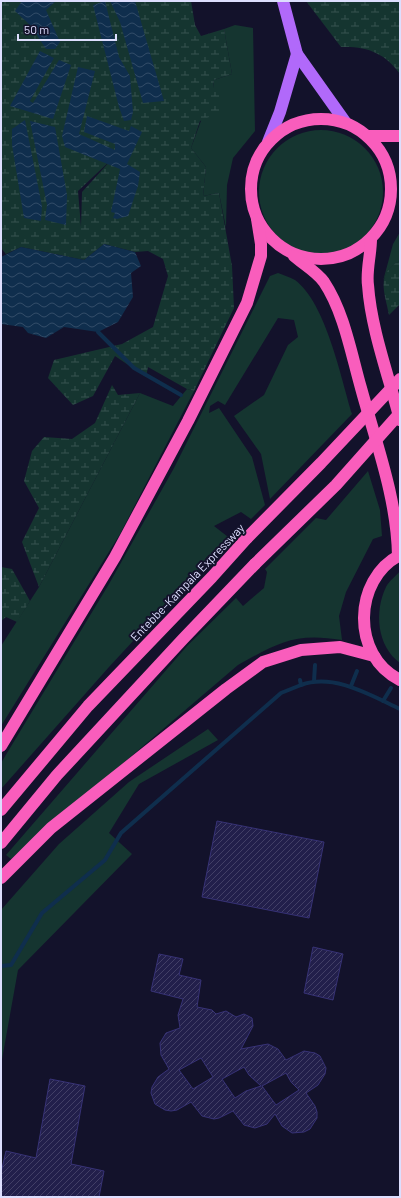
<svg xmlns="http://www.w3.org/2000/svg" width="401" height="1198" font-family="Barlow,sans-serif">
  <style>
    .grass { fill: #153530 }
    .wetland { fill: url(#wetland-marsh); fill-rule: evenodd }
    .water { fill: url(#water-waves) }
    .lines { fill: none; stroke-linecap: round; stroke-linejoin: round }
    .stream { stroke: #0f2e4d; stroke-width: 4 }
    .building { fill: url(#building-hatch); stroke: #373276; fill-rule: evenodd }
    .primary { stroke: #b169fa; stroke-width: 12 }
    .highway { stroke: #f95dbc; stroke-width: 12 }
    .highway-bridge { stroke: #f95dbc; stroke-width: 12 }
    .labels { text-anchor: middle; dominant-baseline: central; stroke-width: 4; stroke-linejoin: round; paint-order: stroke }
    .street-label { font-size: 12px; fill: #dddefe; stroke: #13122b }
  </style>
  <defs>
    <pattern id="wetland-marsh" width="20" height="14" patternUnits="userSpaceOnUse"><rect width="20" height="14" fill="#153530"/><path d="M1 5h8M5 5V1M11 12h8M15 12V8" fill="none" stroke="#37524f"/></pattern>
    <pattern id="water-waves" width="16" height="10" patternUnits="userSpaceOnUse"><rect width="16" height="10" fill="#0f2e4d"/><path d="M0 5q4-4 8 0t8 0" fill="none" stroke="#324c68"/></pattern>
    <pattern id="building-hatch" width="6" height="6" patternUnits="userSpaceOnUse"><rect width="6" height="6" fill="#221f4b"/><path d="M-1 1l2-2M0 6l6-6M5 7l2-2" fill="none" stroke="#423f66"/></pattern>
  </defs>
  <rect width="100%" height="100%" fill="#13122b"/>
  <g class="grass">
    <polygon points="235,25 253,28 255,131 233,158 227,185 226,228 219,193 203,196 206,167 191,148 213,88 214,80 232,74 224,29"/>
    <circle cx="321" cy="192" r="62"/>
    <path d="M400,232V261C390,266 387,271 383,281L393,244Z"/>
    <path d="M278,273C283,275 290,277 295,280C326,303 341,378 352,414L270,499L261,454L234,416L264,395L288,345L298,337L294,320L278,318L225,405L218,401L210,406L209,413L219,408L252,457L265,505L251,519L241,512L214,526L232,540L159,613L109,667L1,789V763L109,584L174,468L270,276Z"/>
    <polygon points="187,389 194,391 120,534 1,726 1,646 39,587 140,393 173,406"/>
    <path d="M368,471L380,510L382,536L373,539L346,592L339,616L342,640C294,632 278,643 238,665L11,859L6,855L187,646L236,598L243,606L264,588L267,572L265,569L316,518L326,520Z"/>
    <path d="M400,571V663C377,646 374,612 386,587C389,581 396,576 400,571Z"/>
    <polygon points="208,729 218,740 139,784 109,833 132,854 18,970 1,1065 1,910 59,844 129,782"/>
  </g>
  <g class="wetland">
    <path d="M1,1H191L195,25L201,36L224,29L232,74L214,80L213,88L219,93L221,112L200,121L191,148L206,167L203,196L219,193L232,266L234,308L194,391L187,389L148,367L146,377L115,356L93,396L73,405L48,378L54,360L122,344L153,327L168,276L163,259L148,251L135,252L104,244L84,260L21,247L6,254L1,248ZM112,159L82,192L81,227L78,191Z"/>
    <path d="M306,1H400V74C385,53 367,46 341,47Z"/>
    <path d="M400,261V304L389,315C385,293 375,273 400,261Z"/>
    <polygon points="112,385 118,395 140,393 39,587 22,542 39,508 24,481 32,451 44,437 72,439 95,423"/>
    <polygon points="1,567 12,569 30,601 17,622 6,617 1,621"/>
  </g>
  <g class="water">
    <polygon points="22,1 56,1 46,10 60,42 55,49 46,49 31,26 15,11"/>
    <polygon points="105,1 119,57 130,76 133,112 131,120 124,121 119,107 93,5"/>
    <polygon points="110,1 135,1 164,101 143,103 120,22"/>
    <polygon points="40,51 54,58 30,101 33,103 59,60 71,65 53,119 10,106"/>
    <polygon points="78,67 95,71 79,134 115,150 115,144 84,132 87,116 129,131 131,126 142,132 127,164 140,172 138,186 128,216 117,219 113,218 115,213 111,212 120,169 65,147 62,136"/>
    <polygon points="25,120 42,206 41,221 24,218 12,145 12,129"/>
    <polygon points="30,121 55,127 67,195 66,225 45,220 47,205"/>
    <polygon points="104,244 135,252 141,266 131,273 133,297 118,322 98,332 64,327 46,338 28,333 23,327 1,324 1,257 21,247 84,260"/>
  </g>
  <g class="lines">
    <g class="stream">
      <polyline points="98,332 134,368 181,395"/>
      <polyline points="314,681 315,665"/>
      <path d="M301,685C334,673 370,695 400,709"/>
      <polyline points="351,686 357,671"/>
      <polyline points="383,701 391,688"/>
      <polyline points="1,966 11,965 42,913 105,860 121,833 281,693 301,685 300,680"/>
    </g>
  </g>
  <g class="building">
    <polygon points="217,821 324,842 309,918 202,897"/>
    <polygon points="313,947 343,954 333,1000 304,993"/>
    <path d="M159,954L183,959L179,975L201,980L197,1007L212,1010L216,1014L226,1011L236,1017L244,1014L252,1018L253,1026L241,1049L268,1044L278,1049L286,1060L304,1051L315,1053L320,1056L326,1068L325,1074L318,1085L306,1093L315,1106L317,1112V1118L310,1129L304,1132L292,1133L282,1126L275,1114L267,1124L255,1128L244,1125L233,1111L219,1118L214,1119L202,1116L191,1102L177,1110L171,1111L165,1110L155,1104L151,1093L152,1087L158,1077L169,1069L161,1055L160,1043L166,1033L180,1028L178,1015L183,999L151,991ZM201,1058L213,1077L193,1089L179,1070ZM244,1067L249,1075L261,1086L246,1091L235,1098L222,1079ZM286,1073L291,1082L299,1090L276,1105L262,1086Z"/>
    <polygon points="50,1079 85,1086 71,1164 104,1171 99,1197 1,1197 1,1173 6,1151 36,1158"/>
  </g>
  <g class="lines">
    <g class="primary">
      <polyline points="283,1 297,54 346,123"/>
      <polyline points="268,142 280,112 297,54"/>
    </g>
    <g class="highway">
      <circle cx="321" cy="189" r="70"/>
      <polyline points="368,136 400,136"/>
      <path d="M371,239C371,254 366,271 368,285C371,329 389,377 400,420"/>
      <path d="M294,256C303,264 317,272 324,282C344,312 351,353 361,388C376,443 397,498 398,556"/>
      <path d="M400,555C353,579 351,656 400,680"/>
      <polyline points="1,746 115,557 188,421 247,303 261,256 261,244 257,219"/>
      <polyline points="1,810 88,706 212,577 247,538"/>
      <polyline points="1,843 57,775 183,639 255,564"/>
      <polyline points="1,878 51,828 226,689 263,662 301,650 340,647 374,656"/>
    </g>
    <g class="highway-bridge">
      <polyline points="247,538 321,463 400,379"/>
      <polyline points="255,564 336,485 400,413"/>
    </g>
  </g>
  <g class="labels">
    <g class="street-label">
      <text transform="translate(187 582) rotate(-46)">Entebbe–Kampala Expressway</text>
    </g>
  </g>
  <rect width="401" height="1198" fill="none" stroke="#dddefe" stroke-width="4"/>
  <path d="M18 34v6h98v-6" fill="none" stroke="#dddefe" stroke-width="2"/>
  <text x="24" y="34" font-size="12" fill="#dddefe" stroke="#13122b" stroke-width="3" paint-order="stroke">50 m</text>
</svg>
